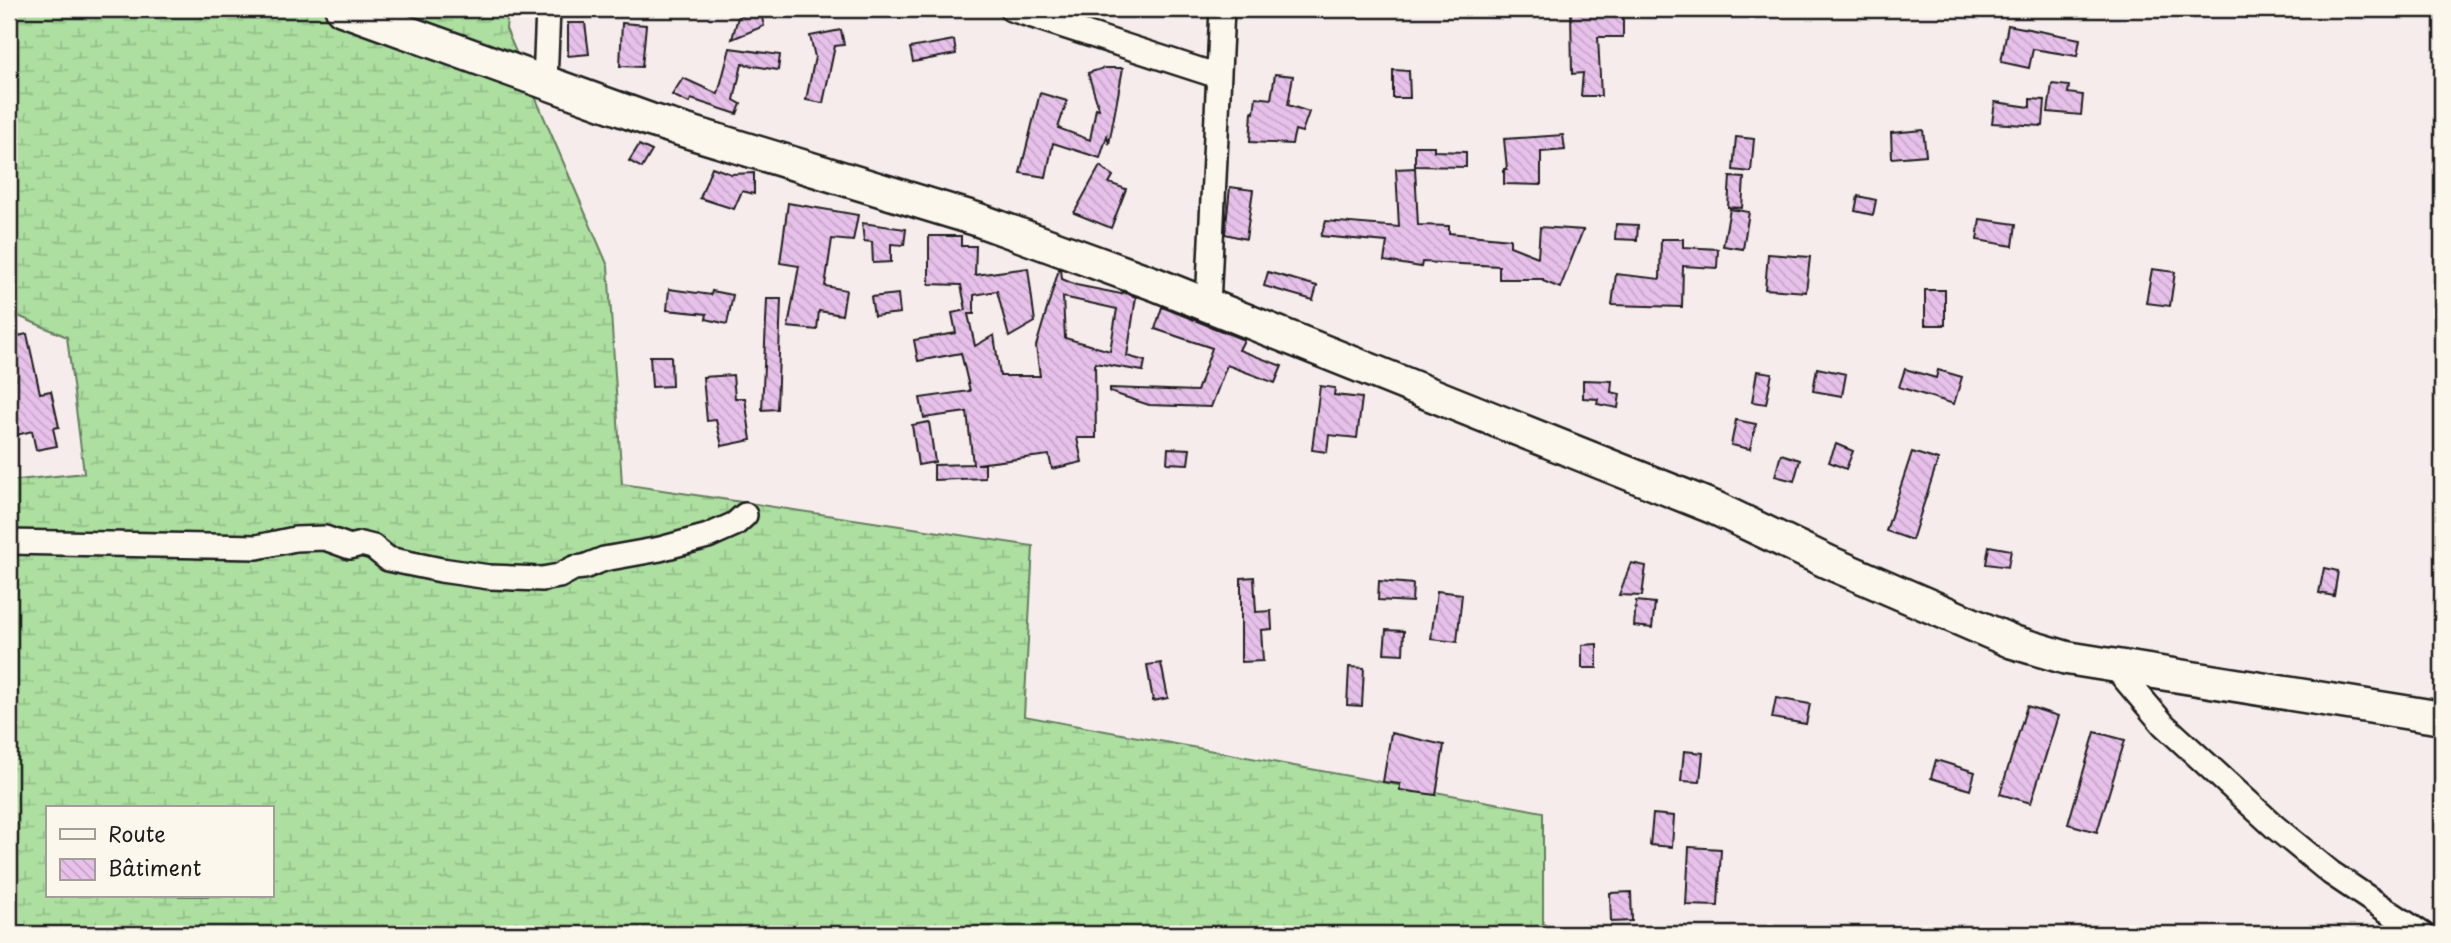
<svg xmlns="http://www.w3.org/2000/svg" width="2451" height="943" font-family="'Playpen Sans',sans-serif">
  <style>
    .wetland { fill: url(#wetland-marsh); stroke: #647e5e; stroke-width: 2; fill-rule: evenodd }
    .building { fill: url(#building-back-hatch); stroke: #1c1c1c; stroke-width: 2; fill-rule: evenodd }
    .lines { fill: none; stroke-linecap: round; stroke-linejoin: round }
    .street-casing { stroke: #1c1c1c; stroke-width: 28 }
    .secondary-casing { stroke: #1c1c1c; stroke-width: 37 }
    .street { stroke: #fbf7ec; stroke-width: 23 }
    .secondary { stroke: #fbf7ec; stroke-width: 32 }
  </style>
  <defs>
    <pattern id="wetland-marsh" width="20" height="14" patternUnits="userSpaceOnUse" patternTransform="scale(1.75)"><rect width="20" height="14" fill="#acdfa0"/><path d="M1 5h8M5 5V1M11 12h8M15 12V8" fill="none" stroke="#93bf89"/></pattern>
    <pattern id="building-back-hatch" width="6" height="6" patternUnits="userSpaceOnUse" patternTransform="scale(1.75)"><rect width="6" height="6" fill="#e7c1ea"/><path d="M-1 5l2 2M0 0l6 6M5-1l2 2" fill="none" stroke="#c6a5c8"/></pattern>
  </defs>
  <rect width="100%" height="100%" fill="#f7ecec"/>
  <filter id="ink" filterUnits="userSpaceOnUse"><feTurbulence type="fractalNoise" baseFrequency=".0143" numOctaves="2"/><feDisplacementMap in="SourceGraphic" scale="14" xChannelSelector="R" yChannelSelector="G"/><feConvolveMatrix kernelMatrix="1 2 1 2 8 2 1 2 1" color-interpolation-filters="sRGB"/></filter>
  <g filter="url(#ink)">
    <path class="wetland" d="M9,9H508L506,29L608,266L622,484L1033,546L1024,716L1543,812V924L1563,934H9V481L84,473L67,337L9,312ZM47,808H271V896H47Z"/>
    <g class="building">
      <polygon points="1571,9 1623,9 1623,37 1598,37 1601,96 1581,96 1583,73 1572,74"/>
      <polygon points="760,10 764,26 732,39 738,17"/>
      <polygon points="568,23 585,23 589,54 568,56"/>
      <polygon points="622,23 646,25 642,67 620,66"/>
      <polygon points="2008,25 2080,39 2077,56 2033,49 2029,68 2001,62"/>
      <polygon points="841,30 844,45 835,46 823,103 806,100 815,57 810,36"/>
      <polygon points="954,40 956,54 913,62 910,48"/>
      <polygon points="730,48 780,55 778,70 742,64 734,100 741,104 737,114 691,99 689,103 672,95 683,78 718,94"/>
      <polygon points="1104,68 1123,68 1109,144 1107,136 1100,158 1053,143 1046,177 1020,173 1040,93 1067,101 1058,128 1090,140 1096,108 1099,109 1088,73"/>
      <polygon points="1393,70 1409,71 1410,98 1393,98"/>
      <polygon points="1275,74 1293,76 1288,105 1309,112 1302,132 1295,130 1292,144 1250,142 1252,112 1254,113 1256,97 1271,99"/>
      <polygon points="2052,84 2069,86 2068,93 2083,95 2081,115 2048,112"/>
      <polygon points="2030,99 2045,100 2043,126 1992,123 1995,102 2030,107"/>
      <polygon points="1923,130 1926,155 1892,158 1891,133"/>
      <polygon points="1563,135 1565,150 1541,152 1541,185 1504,184 1504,169 1507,169 1504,139"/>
      <polygon points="1736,137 1754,139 1751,172 1733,170"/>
      <polygon points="639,145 652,151 642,168 629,161"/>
      <polygon points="1415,146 1434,146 1434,151 1466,152 1466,167 1415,166"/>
      <polygon points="1100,166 1113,176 1109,183 1126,189 1111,228 1074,213"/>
      <polygon points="712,167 731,174 754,173 754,194 742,191 734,209 700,198"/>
      <polygon points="1415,168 1418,225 1449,226 1449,233 1510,239 1510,246 1538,257 1540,227 1583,230 1560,288 1543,281 1543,279 1499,279 1499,266 1422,262 1421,267 1384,261 1387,242 1321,236 1326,221 1399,227 1396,169"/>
      <polygon points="1730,177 1744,178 1742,208 1728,207"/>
      <polygon points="1230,187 1253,190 1246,239 1225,234"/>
      <polygon points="1858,196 1876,200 1873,215 1855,211"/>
      <polygon points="788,203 858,215 853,241 832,239 825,286 846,290 842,315 819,311 817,330 788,327 799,266 780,263"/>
      <polygon points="1730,209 1749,212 1743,249 1723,246"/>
      <polygon points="1980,219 2016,224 2013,246 1977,240"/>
      <polygon points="862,223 906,229 904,245 891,244 891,262 873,263 872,242 864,241"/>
      <polygon points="1616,224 1638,225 1637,240 1615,239"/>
      <path d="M929,236H961V246H976L975,275L1028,268L1035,322L1009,337L997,291L974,295V314H968L975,346L994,335L1000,376H1040L1036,346L1059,269H1061L1062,279L1076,285L1121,294L1123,292L1136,297L1127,356L1145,361L1143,371L1095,363L1096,438H1077L1082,462L1052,469L1049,455L977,464H985V478L934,480V465L973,464L967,412L924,418L920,398L970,391L961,353L918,361L914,340L956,333L952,313L966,310L961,285L929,284ZM1063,297L1117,309L1110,351L1065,338Z"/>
      <polygon points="1661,239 1683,239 1683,247 1718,249 1717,268 1683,266 1682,307 1612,305 1616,274 1660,279"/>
      <polygon points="1768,254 1810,257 1806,292 1765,289"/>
      <polygon points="2152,269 2175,272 2170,306 2146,303"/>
      <polygon points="1268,272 1317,286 1313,300 1264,286"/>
      <polygon points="669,289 711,295 712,291 733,295 727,324 706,319 707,314 667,310"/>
      <rect x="1925" y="290" width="20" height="35"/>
      <polygon points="898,294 900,313 874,316 871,297"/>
      <polygon points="767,299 781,299 777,409 762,410"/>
      <polygon points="1162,307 1244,340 1239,350 1282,366 1275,383 1227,365 1211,407 1149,405 1110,392 1110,388 1197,391 1212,348 1155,329"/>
      <polygon points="27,334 40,393 51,391 59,427 53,428 57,446 36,450 32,431 9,437 9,382 16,380 9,338"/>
      <polygon points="650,356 671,356 672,386 652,387"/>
      <polygon points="1817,368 1846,374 1842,396 1813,391"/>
      <polygon points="1905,369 1936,378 1938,370 1962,377 1954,404 1899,387"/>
      <polygon points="1757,371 1772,373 1766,404 1752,402"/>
      <polygon points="733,375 735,398 745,398 751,440 722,446 716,420 707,421 703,377"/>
      <polygon points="1583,380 1612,381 1611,392 1620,394 1618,408 1597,404 1598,399 1583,398"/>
      <polygon points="1320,386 1335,388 1334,395 1362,398 1357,438 1329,435 1327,452 1312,450"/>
      <polygon points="1736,420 1756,424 1750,449 1731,445"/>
      <polygon points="929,422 935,462 918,465 912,425"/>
      <polygon points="1836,444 1853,451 1846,469 1829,462"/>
      <polygon points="1168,448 1190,449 1188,464 1167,463"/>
      <polygon points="1912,452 1938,460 1912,540 1886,531"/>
      <polygon points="1781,454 1800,460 1794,481 1775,476"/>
      <polygon points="1989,546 2011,550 2008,567 1986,564"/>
      <polygon points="1631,563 1646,566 1642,596 1619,595"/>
      <polygon points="2324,568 2338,571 2334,596 2319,593"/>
      <polygon points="1254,577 1256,612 1271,611 1272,629 1261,630 1263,661 1241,662 1241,578"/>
      <polygon points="1379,581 1413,584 1412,602 1378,600"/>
      <polygon points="1437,591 1462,594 1457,642 1431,639"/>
      <polygon points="1636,601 1655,603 1652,628 1634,626"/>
      <polygon points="1386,630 1404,631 1403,654 1384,653"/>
      <polygon points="1597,644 1597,668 1582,668 1582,645"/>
      <polygon points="1161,663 1168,698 1153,701 1147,665"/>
      <polygon points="1349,667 1364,668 1362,706 1347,705"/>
      <polygon points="1776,698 1810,704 1806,724 1772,718"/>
      <polygon points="2027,706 2058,716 2031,803 2000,794"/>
      <polygon points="2095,732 2125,740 2097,832 2068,824"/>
      <polygon points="1391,733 1444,745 1436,795 1400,790 1400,784 1383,782"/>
      <polygon points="1684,751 1703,753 1700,782 1681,781"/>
      <polygon points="1936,760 1975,772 1970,790 1931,778"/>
      <polygon points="1653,814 1674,816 1672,847 1650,845"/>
      <polygon points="1689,847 1721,849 1718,906 1686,905"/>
      <polygon points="1631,892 1632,921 1611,922 1610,893"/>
    </g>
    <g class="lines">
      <g class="street-casing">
        <g id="street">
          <polyline points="1011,9 1218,76"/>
          <polyline points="545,82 548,9"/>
          <polyline points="1208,305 1222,9"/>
          <polyline points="9,542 257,547 295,539 325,538 350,547 361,544 373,547 388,559 441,570 489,577 542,579 559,576 574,568 584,567 604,559 660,549 708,536 735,524 745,515"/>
          <polyline points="2114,666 2164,725 2275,827 2331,873 2422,934"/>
        </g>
      </g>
      <g class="secondary-casing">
        <polyline id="secondary" points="342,9 650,120 976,219 1155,284 1715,508 1828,562 2013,642 2067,658 2442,718"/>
      </g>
      <use href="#street" class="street"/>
      <use href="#secondary" class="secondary"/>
    </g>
  </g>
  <rect width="2451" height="943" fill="none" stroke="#fbf7ec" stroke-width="35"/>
  <rect x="18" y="18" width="2416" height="908" fill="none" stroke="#1c1c1c" stroke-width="2.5" filter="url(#ink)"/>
  <rect x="46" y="806" width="228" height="91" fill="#fbf7ec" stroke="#a29f99" stroke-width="2"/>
  <rect x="60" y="829" width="35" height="10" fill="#fbf7ec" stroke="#a29f99" stroke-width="2"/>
  <text x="108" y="842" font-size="21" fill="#1c1c1c">Route</text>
  <rect x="60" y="859" width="35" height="21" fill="url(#building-back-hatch)" stroke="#a29f99" stroke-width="2"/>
  <text x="108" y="876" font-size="21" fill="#1c1c1c">Bâtiment</text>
</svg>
